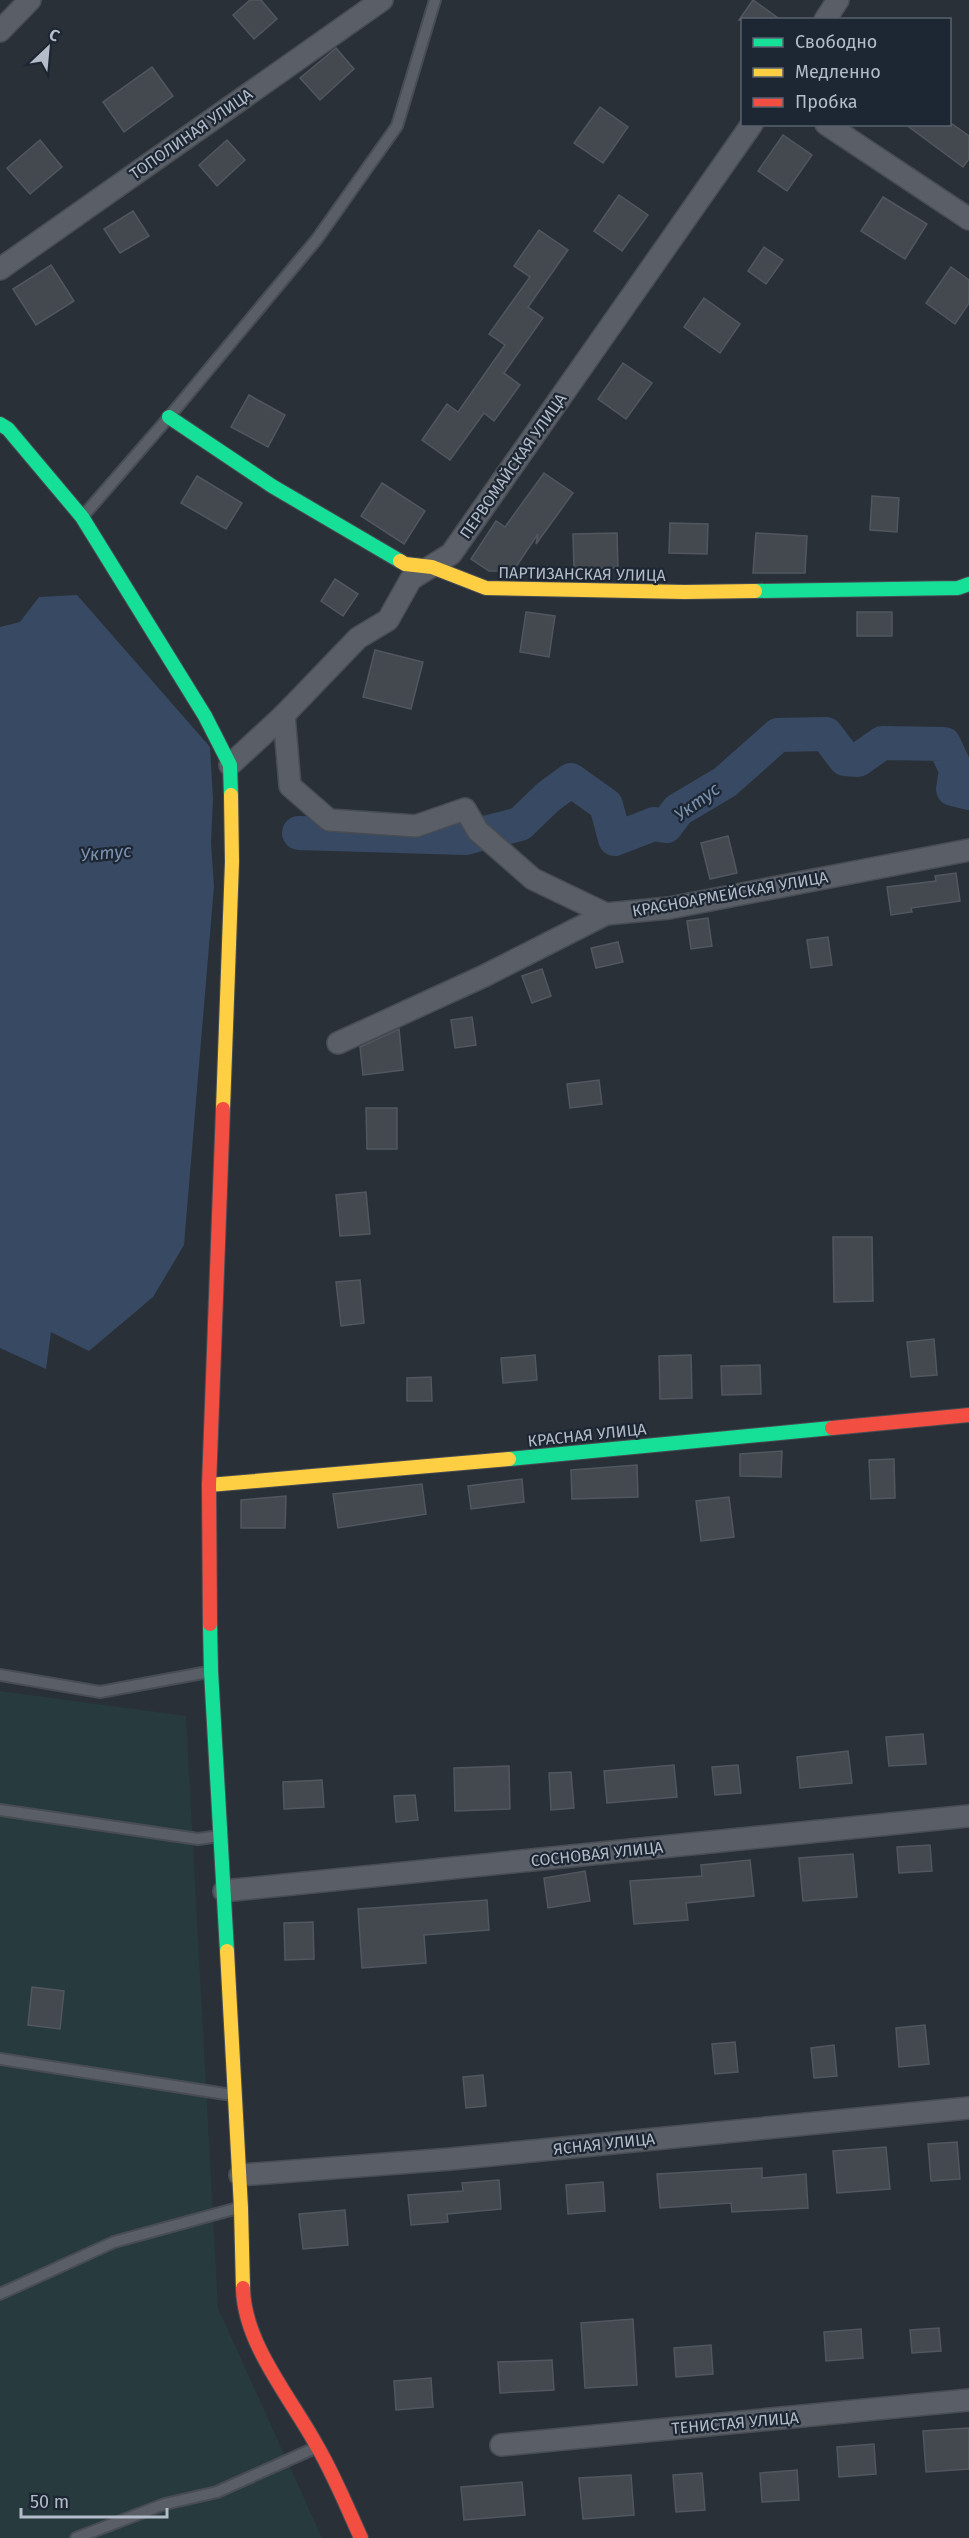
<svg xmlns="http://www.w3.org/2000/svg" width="969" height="2538" font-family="'Fira Sans',sans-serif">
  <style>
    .green { fill: #273a3e }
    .water { fill: #384963 }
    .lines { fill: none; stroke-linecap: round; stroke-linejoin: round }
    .river { stroke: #384963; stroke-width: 34 }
    .building { fill: #444950; stroke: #52575f; stroke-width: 1.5 }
    .lane-casing { stroke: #484c53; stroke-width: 14 }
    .street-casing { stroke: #484c53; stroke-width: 24 }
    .fast-casing { stroke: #484c53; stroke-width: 16 }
    .slow-casing { stroke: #484c53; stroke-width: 16 }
    .jam-casing { stroke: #484c53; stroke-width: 16 }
    .lane { stroke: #5a5e66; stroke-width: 10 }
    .street { stroke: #5a5e66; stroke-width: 21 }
    .fast { stroke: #16e098; stroke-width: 14 }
    .slow { stroke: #ffcf43; stroke-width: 14 }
    .jam { stroke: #f24e42; stroke-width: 14 }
    .labels { text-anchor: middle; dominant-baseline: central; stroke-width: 4.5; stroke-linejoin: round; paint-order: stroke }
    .street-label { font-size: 16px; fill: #b4bcc9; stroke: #1d2633 }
    .water-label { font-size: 18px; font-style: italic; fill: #7c92b1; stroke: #1d2633 }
  </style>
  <rect width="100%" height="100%" fill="#2a3038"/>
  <polygon class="green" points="0,1691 186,1716 218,2308 322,2538 0,2538"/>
  <polygon class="water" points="77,595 210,747 213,799 211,843 214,886 184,1245 153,1297 89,1351 51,1332 46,1369 0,1348 0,627 20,622 39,597"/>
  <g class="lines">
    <polyline class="river" points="299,833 465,838 520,824 548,797 571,780 606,805 615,839 654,824 666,826 678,810 725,782 778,735 826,734 845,759 858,760 882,743 944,744 956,770 953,789 969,793"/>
  </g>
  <g class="building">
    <polygon points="250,0 261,0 277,19 254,39 233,15"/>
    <polygon points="753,0 781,20 739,20"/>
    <polygon points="336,48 354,69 320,100 300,78"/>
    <polygon points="152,67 173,96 124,132 103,102"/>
    <polygon points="600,107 628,127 603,163 574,143"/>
    <polygon points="905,124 952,124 969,136 969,159 963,167"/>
    <polygon points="783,135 812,155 787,191 758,171"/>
    <polygon points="40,140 62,167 30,194 7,168"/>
    <polygon points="227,140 245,160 217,186 199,165"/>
    <polygon points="619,195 648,215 622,251 594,231"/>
    <polygon points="883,197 927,224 905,259 861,231"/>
    <polygon points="133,211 149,236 120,253 104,229"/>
    <polygon points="539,230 568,250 528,307 543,318 504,373 520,385 494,421 484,413 450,460 422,440 447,404 458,412 505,345 489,334 530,277 514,266"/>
    <polygon points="764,247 783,260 766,284 748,271"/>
    <polygon points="51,265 74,301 36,325 13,289"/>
    <polygon points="951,267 969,280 969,303 955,324 926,303"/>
    <polygon points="704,298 740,324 720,353 684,327"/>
    <polygon points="623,363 652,383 626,419 598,399"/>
    <polygon points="249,395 285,415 268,447 231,427"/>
    <polygon points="544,473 573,493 536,544 538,534 513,571 489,571 471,559 496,521 505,527"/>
    <polygon points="197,476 242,503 226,529 181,503"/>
    <polygon points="382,483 425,511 404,544 361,516"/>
    <polygon points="872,496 899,498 897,532 870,530"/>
    <polygon points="670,523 708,524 707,554 669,553"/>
    <polygon points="617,533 618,568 574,569 573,534"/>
    <polygon points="756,533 807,536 805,573 753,573"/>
    <polygon points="335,579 358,594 343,616 321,601"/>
    <polygon points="526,612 555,616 549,657 520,652"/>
    <rect x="857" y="612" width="35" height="24"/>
    <polygon points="375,650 423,662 411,709 363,697"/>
    <polygon points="728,836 737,873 710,879 701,843"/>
    <polygon points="956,873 960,901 911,908 912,912 891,915 887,887 936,881 935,876"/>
    <polygon points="708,918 712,946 691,949 687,921"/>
    <polygon points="828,937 832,965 811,968 807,940"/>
    <polygon points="618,942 623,962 596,968 591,948"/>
    <polygon points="542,969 551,996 532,1003 522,976"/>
    <polygon points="472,1017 476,1045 455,1048 451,1020"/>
    <polygon points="399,1029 403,1070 363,1075 360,1047"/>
    <polygon points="599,1080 602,1104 570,1108 567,1084"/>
    <polygon points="366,1108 397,1108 397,1149 367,1149"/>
    <polygon points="366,1192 370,1234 340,1236 336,1195"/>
    <polygon points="833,1237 872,1237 873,1301 834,1302"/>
    <polygon points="360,1280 364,1323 341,1326 336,1282"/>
    <polygon points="934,1339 937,1375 911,1377 907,1342"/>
    <polygon points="535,1355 537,1380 503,1383 501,1358"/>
    <polygon points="691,1355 692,1398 660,1399 659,1356"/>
    <polygon points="760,1365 761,1394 722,1395 721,1366"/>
    <polygon points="431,1377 432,1401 407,1401 407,1378"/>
    <polygon points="782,1451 781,1477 740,1476 740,1454"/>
    <polygon points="894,1459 895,1498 871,1499 869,1460"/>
    <polygon points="637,1465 638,1497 572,1499 571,1470"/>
    <polygon points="522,1479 524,1502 471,1509 468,1486"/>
    <polygon points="422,1484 426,1514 338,1528 333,1494"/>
    <polygon points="286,1496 285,1528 241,1528 241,1500"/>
    <polygon points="729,1497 734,1537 701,1541 696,1501"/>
    <polygon points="923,1734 926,1764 889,1766 886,1737"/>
    <polygon points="848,1751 852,1783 800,1788 797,1757"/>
    <polygon points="674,1765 677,1797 607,1803 604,1771"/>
    <polygon points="738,1765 741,1793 715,1795 712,1767"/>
    <polygon points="509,1766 510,1809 455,1811 454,1768"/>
    <polygon points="571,1772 574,1808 551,1810 549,1773"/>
    <polygon points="322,1780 324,1807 284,1809 283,1782"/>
    <polygon points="415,1795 418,1820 396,1822 394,1796"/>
    <polygon points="930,1845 932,1871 899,1873 897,1847"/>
    <polygon points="853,1854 857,1897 803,1901 799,1858"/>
    <polygon points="750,1860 754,1896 686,1903 688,1920 634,1924 630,1881 702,1876 701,1865"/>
    <polygon points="585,1871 590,1901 548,1908 544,1878"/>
    <polygon points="487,1900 489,1930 424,1935 426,1963 362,1968 358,1909"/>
    <polygon points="313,1922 314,1959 285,1960 284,1923"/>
    <polygon points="32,1987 64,1991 60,2029 28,2025"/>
    <polygon points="925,2025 929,2064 899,2067 896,2028"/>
    <polygon points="735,2042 738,2072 715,2074 712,2044"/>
    <polygon points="834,2045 837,2076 814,2078 811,2048"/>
    <polygon points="483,2075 486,2106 466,2108 463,2077"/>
    <polygon points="957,2142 960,2179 931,2181 928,2144"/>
    <polygon points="886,2147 890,2189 837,2193 833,2151"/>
    <polygon points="762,2168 762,2178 806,2174 808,2208 732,2212 731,2203 660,2208 657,2174"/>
    <polygon points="499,2180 501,2209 447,2214 448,2222 411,2225 408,2195 463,2191 462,2183"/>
    <polygon points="603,2182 605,2211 568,2214 566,2185"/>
    <polygon points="345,2210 348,2245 303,2249 299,2214"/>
    <polygon points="633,2319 637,2385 585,2388 581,2323"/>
    <polygon points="939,2328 941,2351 912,2353 910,2330"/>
    <polygon points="861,2329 863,2358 826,2361 824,2332"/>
    <polygon points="711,2345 713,2374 676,2377 674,2348"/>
    <polygon points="552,2360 554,2390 500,2393 498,2362"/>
    <polygon points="431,2378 433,2407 396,2410 394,2381"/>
    <polygon points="969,2428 969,2469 926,2472 923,2431"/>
    <polygon points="874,2444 876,2474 839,2477 837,2447"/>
    <polygon points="797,2470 799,2500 762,2502 760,2473"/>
    <polygon points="702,2473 705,2510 676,2512 673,2475"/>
    <polygon points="631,2475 634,2515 583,2519 579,2478"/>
    <polygon points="522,2482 525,2515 464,2520 461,2487"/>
  </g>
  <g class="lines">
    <g class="lane-casing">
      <g id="lane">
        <polyline points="84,515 169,417 317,239 397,126 435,0"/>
        <polyline points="0,1675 100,1692 208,1672"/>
        <polyline points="0,1810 198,1839 219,1836"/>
        <polyline points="0,2059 232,2095"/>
        <polyline points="0,2294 114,2242 238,2208"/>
        <polyline points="76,2538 165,2504 217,2492 315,2448"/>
      </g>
    </g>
    <g class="street-casing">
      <g id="street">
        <polyline points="825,20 838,0"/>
        <polyline points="0,31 30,0"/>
        <polyline points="826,124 969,219"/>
        <polyline points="0,269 382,0"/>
        <polyline points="284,715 290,786 329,820 416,826 465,809 478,831 533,879 606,914"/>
        <polyline points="230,765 284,715 358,638 388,620 411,579 451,554 752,124"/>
        <polyline points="338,1043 484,976 606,914 669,908 969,850"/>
        <polyline points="224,1891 969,1816"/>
        <polyline points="240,2175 451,2159 969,2108"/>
        <polyline points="501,2445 969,2400"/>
      </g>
    </g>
    <g class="fast-casing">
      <g id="fast">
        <polyline points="169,417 272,486 400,561"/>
        <polyline points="0,424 8,429 82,517 205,716 230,765 231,795"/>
        <polyline points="755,591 958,588 969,584"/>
        <polyline points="509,1459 832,1428"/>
        <polyline points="210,1624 211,1671 227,1951"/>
      </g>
    </g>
    <g class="slow-casing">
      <g id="slow">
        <polyline points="400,561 405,564 432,567 486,588 685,592 755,591"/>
        <polyline points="223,1109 232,862 231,795"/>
        <polyline points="209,1485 509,1459"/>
        <polyline points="227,1951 241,2208 243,2288"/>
      </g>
    </g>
    <g class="jam-casing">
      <g id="jam">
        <polyline points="832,1428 969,1415"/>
        <polyline points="210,1624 209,1485 223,1109"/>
        <path d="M243,2288C244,2344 291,2398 317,2446C334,2475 347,2507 361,2538"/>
      </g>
    </g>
    <use href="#lane" class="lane"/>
    <use href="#street" class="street"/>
    <use href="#fast" class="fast"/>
    <use href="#slow" class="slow"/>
    <use href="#jam" class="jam"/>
  </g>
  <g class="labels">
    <g class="street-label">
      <text transform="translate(191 134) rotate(-35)">ТОПОЛИНАЯ УЛИЦА</text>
      <text transform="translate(513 466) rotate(-55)">ПЕРВОМАЙСКАЯ УЛИЦА</text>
      <text transform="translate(582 574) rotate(1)">ПАРТИЗАНСКАЯ УЛИЦА</text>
      <text transform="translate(730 894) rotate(-10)">КРАСНОАРМЕЙСКАЯ УЛИЦА</text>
      <text transform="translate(587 1435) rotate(-6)">КРАСНАЯ УЛИЦА</text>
      <text transform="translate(597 1854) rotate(-6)">СОСНОВАЯ УЛИЦА</text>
      <text transform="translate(604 2144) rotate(-6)">ЯСНАЯ УЛИЦА</text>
      <text transform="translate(735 2423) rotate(-5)">ТЕНИСТАЯ УЛИЦА</text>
    </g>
    <g class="water-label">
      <text transform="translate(697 802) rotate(-36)">Уктус</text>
      <text transform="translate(106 853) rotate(-5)">Уктус</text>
    </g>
  </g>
  <rect x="741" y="18" width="210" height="108" fill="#1d2633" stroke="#59626f" stroke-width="1.5"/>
  <rect x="753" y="38" width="30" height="9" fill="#16e098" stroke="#59626f" stroke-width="1.5"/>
  <text x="795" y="48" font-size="18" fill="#b4bcc9">Свободно</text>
  <rect x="753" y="68" width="30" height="9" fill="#ffcf43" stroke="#59626f" stroke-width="1.5"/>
  <text x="795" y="78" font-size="18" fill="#b4bcc9">Медленно</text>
  <rect x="753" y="98" width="30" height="9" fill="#f24e42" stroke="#59626f" stroke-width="1.5"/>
  <text x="795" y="108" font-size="18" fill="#b4bcc9">Пробка</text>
  <g transform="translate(48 48) rotate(26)" stroke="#1d2633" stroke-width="4.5" paint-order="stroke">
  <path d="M0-4.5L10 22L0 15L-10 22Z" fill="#b4bcc9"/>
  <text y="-9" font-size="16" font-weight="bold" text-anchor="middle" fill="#b4bcc9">С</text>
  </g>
  <path d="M21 2508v9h146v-9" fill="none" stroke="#b4bcc9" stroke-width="3"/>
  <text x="30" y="2508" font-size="18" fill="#b4bcc9" stroke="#1d2633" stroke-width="4.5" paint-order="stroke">50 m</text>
</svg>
